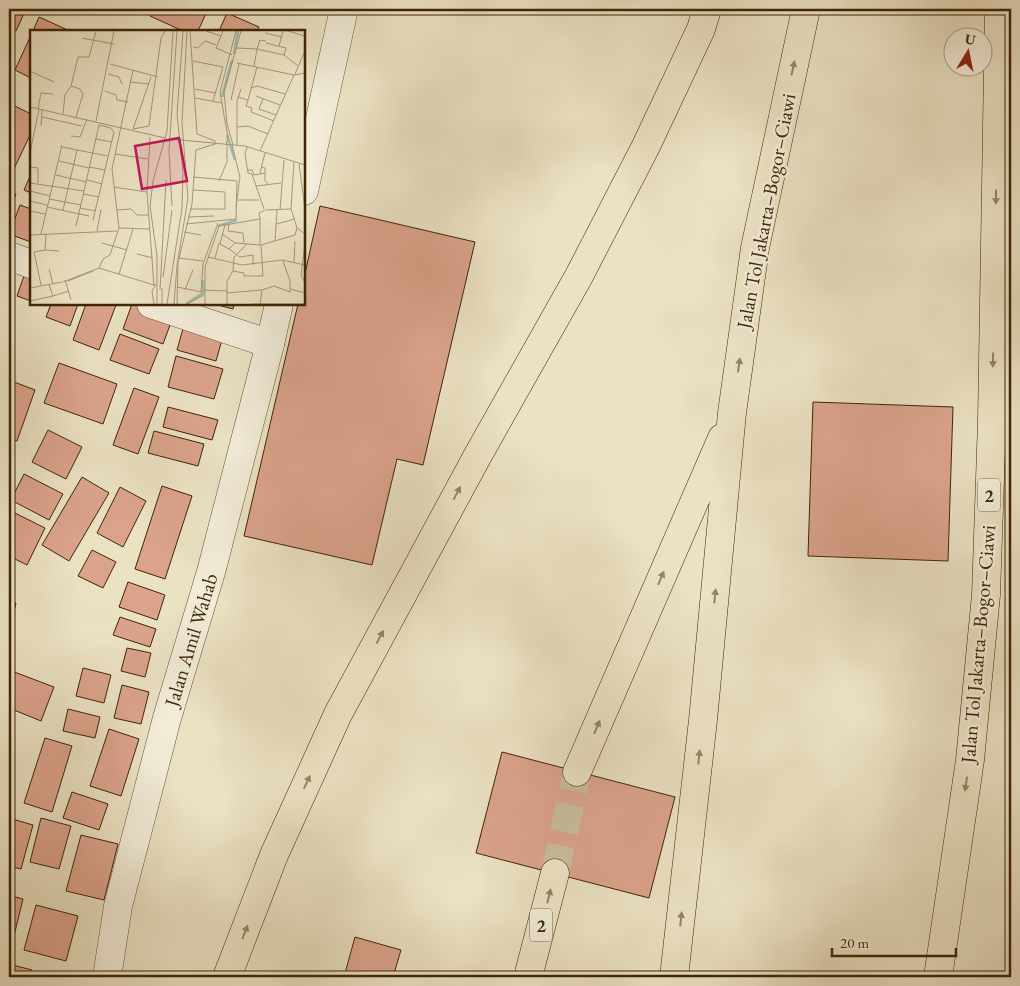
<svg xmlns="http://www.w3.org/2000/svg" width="1020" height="986" font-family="'EB Garamond',serif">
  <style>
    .building { fill: #dba38c; stroke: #3e2505 }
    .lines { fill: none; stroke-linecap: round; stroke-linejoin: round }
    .highway-tunnel { stroke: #c8bc9e; stroke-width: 28; stroke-dasharray: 28 14; stroke-linecap: butt }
    .street-casing { stroke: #695435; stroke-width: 29 }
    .highway-casing { stroke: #3e2505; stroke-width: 29 }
    .street { stroke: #f2ecd9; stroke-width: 28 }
    .highway { stroke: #ebe2c4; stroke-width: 28 }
    .oneway { fill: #948464 }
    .labels { text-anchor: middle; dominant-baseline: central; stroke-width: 5; stroke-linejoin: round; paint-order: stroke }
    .shield { fill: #f2ecd9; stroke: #746145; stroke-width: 1 }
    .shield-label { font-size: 19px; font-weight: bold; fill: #3e2505 }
    .street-label { font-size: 20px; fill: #3e2505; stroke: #f2ecd9 }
    .inset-river { fill: none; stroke: #98bdb6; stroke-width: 2.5 }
    .inset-road { fill: none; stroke: #a69678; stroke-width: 1 }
    .view { fill: #c2185b; fill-opacity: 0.15; stroke: #c2185b; stroke-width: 2.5 }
    .inset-edge { fill: none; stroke: #3e2505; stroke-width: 2.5 }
  </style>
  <rect width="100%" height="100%" fill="#ebe2c4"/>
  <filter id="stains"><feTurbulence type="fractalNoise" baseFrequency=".004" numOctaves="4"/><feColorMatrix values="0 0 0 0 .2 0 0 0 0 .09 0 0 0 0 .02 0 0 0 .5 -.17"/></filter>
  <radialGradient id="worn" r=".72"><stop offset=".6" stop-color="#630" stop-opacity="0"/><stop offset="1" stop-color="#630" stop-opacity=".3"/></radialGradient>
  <g class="building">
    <polygon points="9,9 26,9 16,31 9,28"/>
    <polygon points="153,9 208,9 198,31 183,31 150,16"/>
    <polygon points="227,13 259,27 257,31 219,31"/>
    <polygon points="39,17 70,31 33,31"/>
    <polygon points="31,35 31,78 15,70"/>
    <polygon points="9,103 31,114 31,133 13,171 9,169"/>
    <polygon points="31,174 31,193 24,190"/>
    <polygon points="9,192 16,194 9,214"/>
    <polygon points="20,205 31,209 31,242 9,234"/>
    <polygon points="320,206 475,242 423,465 397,459 372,565 244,536 298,304 304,304 304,278"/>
    <polygon points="26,270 31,272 31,301 17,296"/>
    <polygon points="51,304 78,304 70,326 46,317"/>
    <polygon points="86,304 112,304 116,305 99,350 73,340"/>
    <polygon points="132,304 173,317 163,344 123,329"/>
    <polygon points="214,304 234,304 233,309"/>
    <polygon points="184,325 223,336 216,361 177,350"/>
    <polygon points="120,334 159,349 149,374 110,360"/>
    <polygon points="176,356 223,369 214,399 168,387"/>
    <polygon points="59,363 117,384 103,424 44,403"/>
    <polygon points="9,380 35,390 17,441 9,439"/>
    <polygon points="134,388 159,397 138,454 113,445"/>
    <polygon points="813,402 953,407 948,561 808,556"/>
    <polygon points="168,407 218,420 212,440 163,427"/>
    <polygon points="48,430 82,447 66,479 32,462"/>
    <polygon points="154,431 204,444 198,466 148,453"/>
    <polygon points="24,474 63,494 49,520 11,500"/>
    <polygon points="82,477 109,493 69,561 42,545"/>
    <polygon points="162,486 192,496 165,579 135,569"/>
    <polygon points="120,487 146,501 123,547 97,533"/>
    <polygon points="15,513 45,528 27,565 9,556 9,525"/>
    <polygon points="92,550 116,562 103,588 78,576"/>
    <polygon points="128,582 165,595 157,620 119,607"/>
    <polygon points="9,601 16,603 9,634"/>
    <polygon points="120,617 156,629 150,647 113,635"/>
    <polygon points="127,648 151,653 145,677 121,671"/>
    <polygon points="83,668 111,675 104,703 76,696"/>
    <polygon points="9,670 54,687 41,721 9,708"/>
    <polygon points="122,685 149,692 141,724 114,718"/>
    <polygon points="68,709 100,717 95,738 63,731"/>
    <polygon points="109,729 139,739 121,796 90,786"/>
    <polygon points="45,738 72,746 52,812 24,803"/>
    <polygon points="502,752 675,797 649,898 476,853"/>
    <polygon points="72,792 108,804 99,830 63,818"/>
    <polygon points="9,818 33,825 21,869 9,866"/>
    <polygon points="41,818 71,826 59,869 30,862"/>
    <polygon points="81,835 118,844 104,900 66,891"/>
    <polygon points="9,895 23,899 11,948 9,947"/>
    <polygon points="36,905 78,916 66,961 24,950"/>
    <polygon points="355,937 401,950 393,977 344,977"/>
    <polygon points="9,964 32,970 30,977 9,977"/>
  </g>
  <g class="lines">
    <polyline class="highway-tunnel" points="555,873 577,772"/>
    <g class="street-casing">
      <g id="street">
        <polyline points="304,191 344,9"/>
        <polyline points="9,256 31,264"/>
        <polyline points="151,304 270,344"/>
        <polyline points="107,977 118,906 167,718 211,572 270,344 279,304"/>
      </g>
    </g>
    <g class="highway-casing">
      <g id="highway">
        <polyline points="577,772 722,438"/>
        <polyline points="227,977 274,855 338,714 478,455 579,276 646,146 701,29 707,9"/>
        <polyline points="528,977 555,873"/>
        <polyline points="674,977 703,720 732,413 755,248 806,9"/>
        <polyline points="938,977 970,760 986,595 992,421 999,9"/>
      </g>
    </g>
    <use href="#street" class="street"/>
    <use href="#highway" class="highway"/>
  </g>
  <defs><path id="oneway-solid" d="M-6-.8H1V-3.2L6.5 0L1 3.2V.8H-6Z" transform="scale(1.25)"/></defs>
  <g class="oneway">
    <use href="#oneway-solid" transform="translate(793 68) rotate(-78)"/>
    <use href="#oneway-solid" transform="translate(996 197) rotate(91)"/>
    <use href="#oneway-solid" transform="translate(993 360) rotate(91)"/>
    <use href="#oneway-solid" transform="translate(739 365) rotate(-82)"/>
    <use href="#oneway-solid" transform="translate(457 493) rotate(-62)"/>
    <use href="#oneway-solid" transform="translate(661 578) rotate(-67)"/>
    <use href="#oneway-solid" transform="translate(715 596) rotate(-84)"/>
    <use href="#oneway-solid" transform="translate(380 637) rotate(-62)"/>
    <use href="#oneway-solid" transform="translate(597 727) rotate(-67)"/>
    <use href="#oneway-solid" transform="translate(699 757) rotate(-84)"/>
    <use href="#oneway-solid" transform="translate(307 782) rotate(-65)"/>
    <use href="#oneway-solid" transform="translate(966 784) rotate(98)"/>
    <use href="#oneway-solid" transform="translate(549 896) rotate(-76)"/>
    <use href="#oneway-solid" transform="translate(681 919) rotate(-84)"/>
    <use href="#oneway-solid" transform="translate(245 932) rotate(-69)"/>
  </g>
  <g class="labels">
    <g class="shield">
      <rect x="978" y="478.5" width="22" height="33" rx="4"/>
      <rect x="530" y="908.5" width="22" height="33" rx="4"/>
    </g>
    <g class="shield-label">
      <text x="989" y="495">2</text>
      <text x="541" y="925">2</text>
    </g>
    <g class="street-label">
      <text transform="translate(766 211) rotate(-79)">Jalan Tol Jakarta–Bogor–Ciawi</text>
      <text transform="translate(191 640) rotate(-73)">Jalan Amil Wahab</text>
      <text transform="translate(978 644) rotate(-85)">Jalan Tol Jakarta–Bogor–Ciawi</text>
    </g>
  </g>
  <g transform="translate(30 30)">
    <rect width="275" height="275" fill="#ebe2c4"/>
    <path class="inset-river" d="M204,24L208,1M192,67L202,30M197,105L205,130M188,196L207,190M156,274L173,263V250"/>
    <path class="inset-road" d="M176,1L191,6M193,1L186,18L202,25M258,1L275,6M235,3L252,7M52,8L84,14M249,16L253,1M163,17L168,18L175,11L186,15M207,18L227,19L230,10L236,11M254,25L268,36M163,31L193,37L183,71M207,33L264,45M80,34L128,47M224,36L227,19L254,25L256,18L236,13M0,41L24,52M78,44L89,47L92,54M265,44L275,21M101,52L119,54M41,56L48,27H59L66,1M41,56L50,59L53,64L46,87M221,58L227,56L255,64M165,59L185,63M75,61L86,65L87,70L98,72M226,66L250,75M208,67L218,70L216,76L222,78L221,82L244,91M165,68L192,73M233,69L229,79L246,85M201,70L209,34M218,70L227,37M0,77L135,108M8,79L11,63L23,64M33,84L35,65L41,56M12,87L52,96M66,91L84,1M11,96L12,80M207,97L218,96L238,104M103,99L119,96L131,8L135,1M103,99L121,47M41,106L50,107L57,89M120,107L117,162L124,256M66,109L82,112M140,109L215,116L275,135M196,115L198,108L190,62L206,1M202,115L210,147L206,177M203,115L197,94L194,62L211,1M207,115V71L211,59M32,117L78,126M217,117L215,124L218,143L222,144L234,179M230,121L264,45L275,43M0,123L9,79M85,124L118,129M29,131L59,138M264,132L261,179L267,198L275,204M269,134L275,178M0,137L8,138V153M59,137L75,140M231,137L235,138V151L239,155M218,140H222L224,145L235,143M230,143L235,123M26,145L56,152M163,147L207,151L206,189M57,150L72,154M189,151L197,132V115M0,153L54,161M226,156L251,153M84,157L117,162M0,161L20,166M53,164L69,167M19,169L51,175M208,170H229M0,171L17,175M142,176L139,121L147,1M17,177L59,186M50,178L66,181M160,179H195V162L163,160M33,180L47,120M87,180L101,179L107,185H119M236,180L261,179M250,180L254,130M0,181L15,184M158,187L184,186M63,190L84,102L81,98L69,95M156,194L206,189M199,194L198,201L213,203L214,213M246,194L265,189M195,195L190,214L199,219L205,213L230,215M46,196L69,95M89,198L120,199M67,201L71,179M154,202L171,205M11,204L32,115M16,204L15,220L29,221M192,204L205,213M0,205L87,201M245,211L247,180M72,213L97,220M275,214L271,245L275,253M230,215V189M199,219L210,227L223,225V235M107,224L123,228M178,227L212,235L252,230L275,235M149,228L173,231M185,228L189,213M264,232L265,211M69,238L73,229L80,225L89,198L82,139L103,40M19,239L23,254M203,241L214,243V246H233L231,215L265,205L267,198M89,244L103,199M133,247L142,180M35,250L41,270M38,251L63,241M33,252L69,238L124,255M11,255L4,222L15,220M147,257L172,262M0,258L32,252M260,259L275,263M130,260L136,150M155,260L163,240M174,260L197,261M171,262L173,234L188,193M197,263L232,260M23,266L39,261M0,271L23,266L19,255M124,274L122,261L126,254M127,274V226L120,176L123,151L137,101L143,1M132,274V258M137,274L152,178L153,142L147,84L153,1M144,274L147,235L158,168L152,93L157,1M147,274L148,233L162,174L166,120L185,114V111L167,104L160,1M157,274L174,265M175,274V237L189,196L230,189L229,183L235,180M197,274V251L203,241L204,227L217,214M221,274H275M230,274L232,260L244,256L260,262V251L253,231"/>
    <path class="view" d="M149,108L157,151L112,159L105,116Z"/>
    <rect width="275" height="275" class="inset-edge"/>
  </g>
  <rect width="1020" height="986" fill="none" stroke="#ebe2c4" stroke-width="30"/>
  <rect x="10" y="10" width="1000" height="966" fill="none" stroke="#3e2505" stroke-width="2.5"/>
  <rect x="15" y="15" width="990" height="956" fill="none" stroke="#3e2505"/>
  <g transform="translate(968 52) rotate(10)"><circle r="24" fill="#f2ecd9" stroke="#aa9c84"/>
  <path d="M0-4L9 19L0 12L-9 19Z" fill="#8f2418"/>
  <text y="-8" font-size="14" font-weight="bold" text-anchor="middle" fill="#3e2505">U</text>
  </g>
  <path d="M832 948v8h124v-8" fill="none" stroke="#3e2505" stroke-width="2.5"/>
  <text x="840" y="948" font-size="15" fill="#3e2505" stroke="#f2ecd9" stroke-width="4" paint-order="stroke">20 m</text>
  <rect width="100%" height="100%" filter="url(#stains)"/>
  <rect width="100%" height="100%" fill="url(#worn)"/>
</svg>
